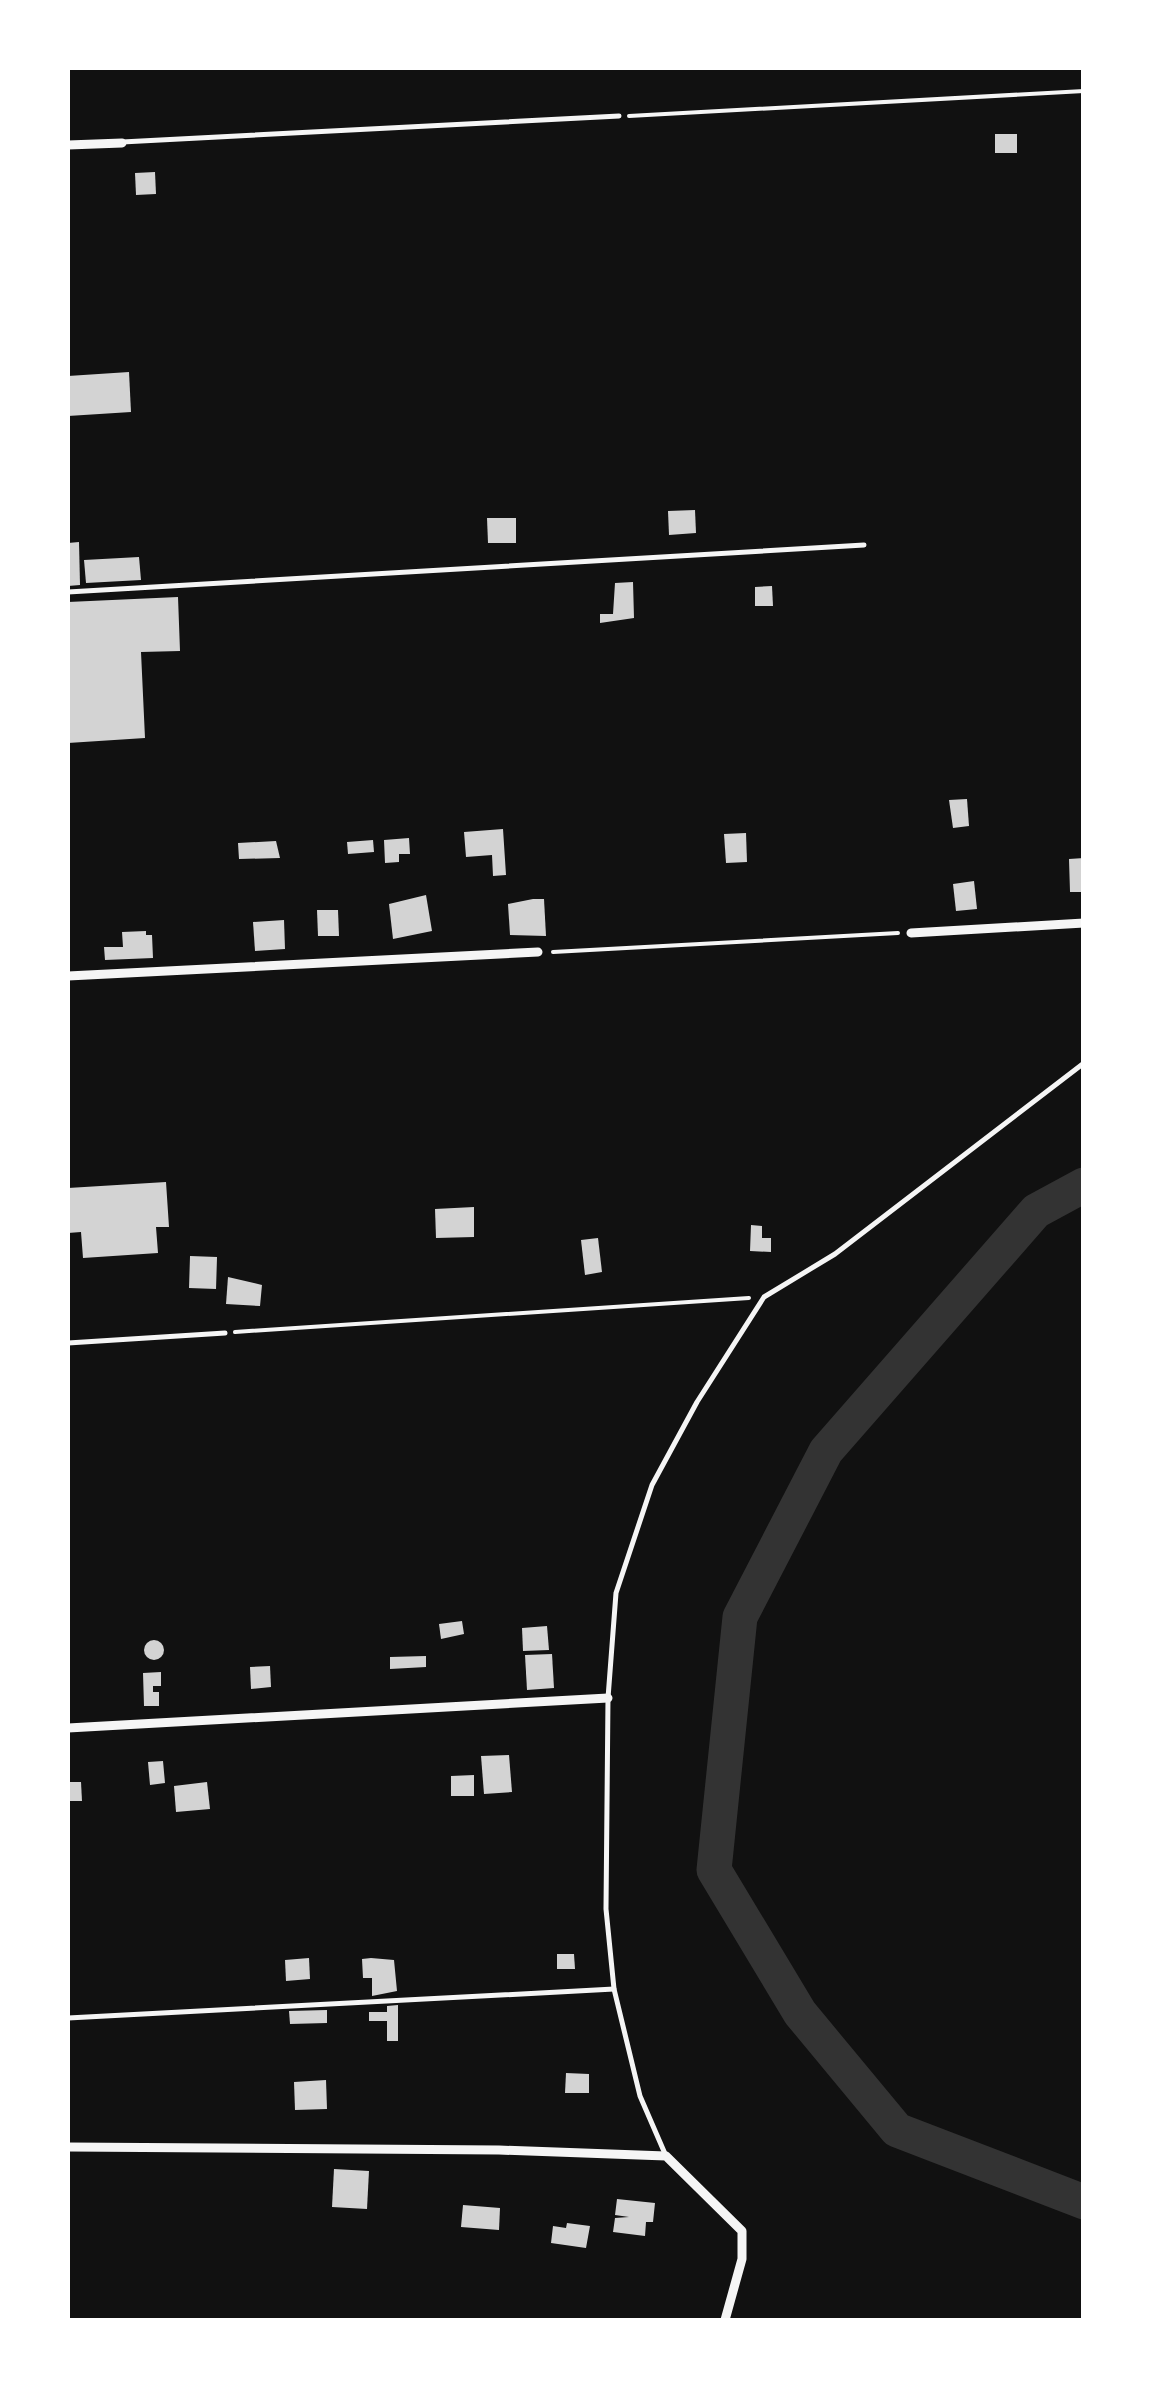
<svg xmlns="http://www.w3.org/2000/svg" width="1151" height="2388" font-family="'Alegreya Sans',sans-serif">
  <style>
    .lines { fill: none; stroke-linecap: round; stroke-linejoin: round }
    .river { stroke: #333; stroke-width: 35 }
    .building { fill: #d3d3d3 }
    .path { stroke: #f5f5f5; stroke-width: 4 }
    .service { stroke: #f5f5f5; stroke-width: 5 }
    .minor { stroke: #f5f5f5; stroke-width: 9 }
  </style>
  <rect width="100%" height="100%" fill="#111"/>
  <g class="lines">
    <polyline class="river" points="1084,1185 1036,1211 826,1451 740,1617 714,1870 800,2013 897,2130 1084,2202"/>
  </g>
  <g class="building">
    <rect x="995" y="134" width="22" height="19"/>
    <polygon points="155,172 156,194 136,195 135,173"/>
    <polygon points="129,372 131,412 68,416 68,376"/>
    <polygon points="695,510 696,533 669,535 668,511"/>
    <polygon points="487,518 516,518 516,543 488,543"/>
    <polygon points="79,542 80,585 68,586 68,543"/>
    <polygon points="139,557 141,580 86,583 84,560"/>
    <polygon points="633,582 634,618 600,623 600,614 613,614 615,583"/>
    <polygon points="772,586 773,606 755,606 755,587"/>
    <polygon points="178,597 180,651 141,652 145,738 68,743 68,602"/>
    <polygon points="967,799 969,826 953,828 949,800"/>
    <polygon points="503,829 506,875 493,876 492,855 466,857 464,832"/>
    <polygon points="746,833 747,862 726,863 724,834"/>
    <polygon points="409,838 410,854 399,854 399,862 385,863 384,840"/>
    <polygon points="373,840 374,852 348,854 347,842"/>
    <polygon points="276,841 280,858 239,859 238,843"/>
    <polygon points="1084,858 1084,892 1070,892 1069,859"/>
    <polygon points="974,881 977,909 956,911 953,884"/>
    <polygon points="426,895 432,931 393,939 389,904"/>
    <polygon points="533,899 544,899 546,936 510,935 508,904"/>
    <polygon points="317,910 338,910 339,936 318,936"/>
    <polygon points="284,920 285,949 255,951 253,922"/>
    <polygon points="146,931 146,935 152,935 153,958 105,960 104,947 123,947 122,932"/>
    <polygon points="166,1182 169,1227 156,1227 158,1253 83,1258 81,1232 68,1233 68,1188"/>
    <polygon points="474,1207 474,1237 436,1238 435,1209"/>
    <polygon points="751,1225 762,1226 762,1238 771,1238 771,1252 750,1251"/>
    <polygon points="598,1238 602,1272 585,1275 581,1240"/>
    <polygon points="190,1256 217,1257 216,1289 189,1288"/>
    <polygon points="228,1277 262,1285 260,1306 226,1304"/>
    <polygon points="462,1621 464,1634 441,1639 439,1624"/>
    <polygon points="547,1626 549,1650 523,1651 522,1628"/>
    <circle cx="154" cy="1650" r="10"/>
    <polygon points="552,1654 554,1688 527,1690 525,1655"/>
    <polygon points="426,1656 426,1667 390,1669 390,1657"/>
    <polygon points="270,1666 271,1687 251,1689 250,1667"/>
    <polygon points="161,1672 161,1686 153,1686 153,1692 159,1692 159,1706 144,1706 143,1673"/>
    <polygon points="509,1755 512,1792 484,1794 481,1756"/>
    <polygon points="163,1761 165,1783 150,1785 148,1762"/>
    <polygon points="474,1775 474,1796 451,1796 451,1776"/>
    <polygon points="68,1782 81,1782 82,1801 68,1801"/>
    <polygon points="207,1782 210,1809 176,1812 174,1786"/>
    <polygon points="557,1954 574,1954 575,1969 557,1969"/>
    <polygon points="309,1958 310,1979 286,1981 285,1960"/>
    <polygon points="371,1958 394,1960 397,1991 372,1996 372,1978 363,1978 362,1959"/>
    <polygon points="398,2005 398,2041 387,2041 387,2021 369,2021 369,2012 387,2012 387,2006"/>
    <polygon points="327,2010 327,2023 290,2024 289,2011"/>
    <polygon points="566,2073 589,2074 589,2093 565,2093"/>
    <polygon points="326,2080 327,2109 295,2110 294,2082"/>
    <polygon points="334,2169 369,2171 367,2209 332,2207"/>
    <polygon points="617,2199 655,2203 653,2222 646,2222 645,2236 613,2232 615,2218 629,2217 615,2215"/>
    <polygon points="463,2205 500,2208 499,2230 461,2227"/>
    <polygon points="567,2223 590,2226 586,2248 551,2243 553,2226 566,2228"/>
  </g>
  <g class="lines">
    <g class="path">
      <polyline points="629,116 1084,91"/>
      <polyline points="553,952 898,933"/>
      <polyline points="235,1332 749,1298"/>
    </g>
    <g class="service">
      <polyline points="122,142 619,116"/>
      <polyline points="68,592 864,545"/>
      <polyline points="68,1343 225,1333"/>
      <polyline points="68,2018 614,1989"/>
      <polyline points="666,2156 640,2096 614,1989 606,1909 608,1698 616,1593 652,1485 697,1402 764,1297 835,1254 1084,1063"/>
    </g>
    <g class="minor">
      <polyline points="68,145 122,143"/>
      <polyline points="911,933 1084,923"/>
      <polyline points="68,976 538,952"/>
      <polyline points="68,1728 608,1698"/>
      <polyline points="68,2147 499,2150 666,2156 742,2231 742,2259 725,2320"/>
    </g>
  </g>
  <rect width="1151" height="2388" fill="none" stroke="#ffffff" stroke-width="140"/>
</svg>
